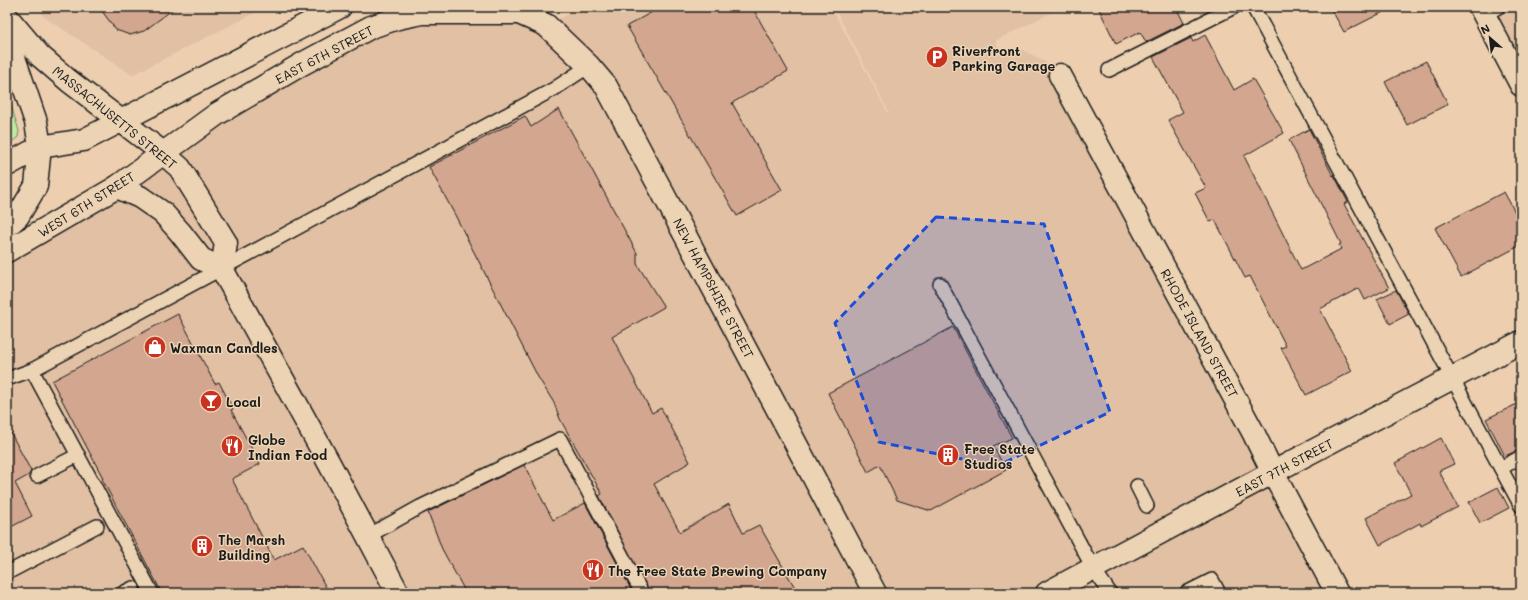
<svg xmlns="http://www.w3.org/2000/svg" width="1528" height="600" font-family="Mali,sans-serif">
  <style>
    .built { fill: #e1c0a3 }
    .green { fill: #bfeaa6; stroke: #6e8361 }
    .building { fill: #d3a68f; stroke: #1c1c1c }
    .lines { fill: none; stroke-linecap: round; stroke-linejoin: round }
    .service-casing { stroke: #1c1c1c; stroke-width: 16 }
    .minor-casing { stroke: #1c1c1c; stroke-width: 25 }
    .tertiary-casing { stroke: #1c1c1c; stroke-width: 25 }
    .trunk-casing { stroke: #1c1c1c; stroke-width: 25 }
    .service { stroke: #ecd3b4; stroke-width: 13 }
    .minor { stroke: #ecd3b4; stroke-width: 22 }
    .tertiary { stroke: #ecd3b4; stroke-width: 22 }
    .trunk { stroke: #ecd3b4; stroke-width: 22 }
    .marked { fill: #1d4ed8; fill-opacity: 0.2; stroke: #1d4ed8; stroke-width: 3; stroke-dasharray: 8 5; stroke-linejoin: round }
    .labels { text-anchor: middle; dominant-baseline: central; stroke-width: 3; stroke-linejoin: round; paint-order: stroke }
    .poi-label { font-size: 13px; font-weight: bold; fill: #1c1c1c; stroke: #ecd3b4; text-anchor: start }
    .street-label { font-size: 13px; fill: #1c1c1c; stroke: #ecd3b4 }
  </style>
  <rect width="100%" height="100%" fill="#edcfb0"/>
  <filter id="ink" filterUnits="userSpaceOnUse"><feTurbulence type="fractalNoise" baseFrequency=".025" numOctaves="2"/><feDisplacementMap in="SourceGraphic" scale="8" xChannelSelector="R" yChannelSelector="G"/><feConvolveMatrix kernelMatrix="1 2 1 2 8 2 1 2 1" color-interpolation-filters="sRGB"/></filter>
  <g filter="url(#ink)">
    <g class="built">
      <polygon points="38,7 267,7 132,75 43,16"/>
      <polygon points="584,7 831,7 888,113 889,112 834,7 1062,7 995,41 1003,56 1018,48 1043,60 1060,75 1337,593 7,593 7,251 163,153 398,18 546,25"/>
      <polygon points="1480,7 1521,7 1521,85"/>
    </g>
    <polygon class="green" points="7,92 19,131 18,137 7,146"/>
    <g class="building">
      <polygon points="99,7 176,7 144,31 130,35 116,30"/>
      <polygon points="661,7 752,7 788,71 732,103 782,190 737,216 627,26"/>
      <polygon points="1098,7 1176,7 1184,23 1146,42 1140,32 1116,44"/>
      <polygon points="1330,7 1393,7 1344,32"/>
      <polygon points="1205,35 1234,90 1253,79 1284,133 1244,156 1301,270 1341,249 1339,245 1341,244 1289,140 1309,129 1333,176 1334,175 1348,202 1344,204 1389,288 1365,300 1359,288 1320,309 1352,371 1306,395 1281,348 1286,346 1250,276 1245,278 1215,220 1210,222 1195,193 1206,188 1168,120 1183,112 1153,57 1191,38 1193,42"/>
      <polygon points="1426,61 1448,104 1407,125 1385,82"/>
      <polygon points="559,109 637,253 637,264 664,307 612,337 652,413 661,408 690,462 654,484 680,532 729,504 743,533 759,525 798,593 650,593 599,496 602,494 560,419 554,403 538,377 455,215 429,167 525,116 531,127"/>
      <polygon points="1504,192 1521,223 1521,245 1461,277 1435,228"/>
      <polygon points="1396,290 1409,314 1390,324 1377,299"/>
      <polygon points="178,314 215,384 219,382 233,409 231,410 260,464 232,479 274,560 303,545 329,593 162,593 102,479 103,478 52,381"/>
      <polygon points="953,327 1012,438 993,446 1006,470 931,511 897,500 880,465 868,472 828,393"/>
      <polygon points="1521,402 1521,449 1505,456 1486,419"/>
      <polygon points="7,426 31,471 29,475 15,483 32,516 7,529"/>
      <polygon points="1441,438 1454,464 1439,471 1458,507 1421,526 1420,523 1380,545 1366,518 1411,494 1395,463"/>
      <polygon points="524,465 553,520 585,503 633,593 466,593 442,549 428,512"/>
      <polygon points="1498,487 1509,508 1480,523 1469,502"/>
    </g>
    <g class="lines">
      <g class="service-casing">
        <g id="service">
          <polyline points="1253,7 1521,506"/>
          <polyline points="1484,15 1498,7"/>
          <polyline points="1109,70 1234,7"/>
          <polyline points="940,284 1093,568 1110,593"/>
          <polyline points="32,370 152,593"/>
          <polyline points="7,379 32,370 271,242 554,89 589,66"/>
          <polyline points="1501,468 1521,457"/>
          <polyline points="37,476 78,455"/>
          <polyline points="1137,486 1147,506"/>
          <polyline points="368,536 420,507 560,439 642,593"/>
          <polyline points="7,573 97,526"/>
          <polyline points="123,593 133,588"/>
          <polyline points="1186,593 1212,580 1219,593"/>
        </g>
      </g>
      <g class="minor-casing">
        <g id="minor">
          <polyline points="1480,7 1521,85"/>
          <polyline points="1060,75 1253,432 1273,473 1337,593"/>
        </g>
      </g>
      <g class="tertiary-casing">
        <g id="tertiary">
          <polyline points="7,17 40,56 69,81 163,153 180,168 226,243 222,269"/>
          <polyline points="40,147 84,140 340,7"/>
          <polyline points="117,187 140,197 163,213 180,232 201,259 222,269 329,463 398,593"/>
          <polyline points="7,251 117,187 217,114 302,64 371,27 398,18 422,13 519,13 546,25 589,66 606,86 875,593"/>
          <polyline points="1047,593 1313,451 1521,342"/>
        </g>
      </g>
      <g class="trunk-casing">
        <g id="trunk">
          <polyline points="7,37 36,122 40,147 36,186 18,216 7,226"/>
          <polyline points="7,165 40,147"/>
        </g>
      </g>
      <use href="#service" class="service"/>
      <use href="#minor" class="minor"/>
      <use href="#tertiary" class="tertiary"/>
      <use href="#trunk" class="trunk"/>
    </g>
  </g>
  <path class="marked" d="M936,217L1044,224L1110,412L997,466L879,442L835,323Z"/>
  <defs>
    <g id="parking-disc" transform="scale(1.15)"><circle r="9.5" fill="#c8321e" stroke="#ecd3b4"/><path d="M-3.5-5.5H1a3.5 3.5 0 0 1 0 7H-1V5.5H-3.5ZM-1-3.4V-.6H.8a1.4 1.4 0 0 0 0-2.8Z" fill="#fff"/></g>
    <g id="shop-disc" transform="scale(1.15)"><circle r="9.5" fill="#c8321e" stroke="#ecd3b4"/><path d="M-5-2.5h2.3a2.7 3.5 0 0 1 5.4 0H5L5.5 6h-11ZM-1.5-2.5h3a1.5 2.3 0 0 0-3 0Z" fill="#fff"/></g>
    <g id="bar-disc" transform="scale(1.15)"><circle r="9.5" fill="#c8321e" stroke="#ecd3b4"/><path d="M-6-5H6L.8 .8V4.5H3.5V6h-7V4.5H-.8V.8Z" fill="#fff"/></g>
    <g id="restaurant-disc" transform="scale(1.15)"><circle r="9.5" fill="#c8321e" stroke="#ecd3b4"/><path d="M-5-6h1v4h1v-4h1v4h1v-4h1v5L-1.5 .5V6h-2V.5L-5-1ZM5-6V6H3V1.5H1.5Q1.5-4 5-6Z" fill="#fff"/></g>
    <g id="building-disc" transform="scale(1.15)"><circle r="9.5" fill="#c8321e" stroke="#ecd3b4"/><path d="M-4-6H4V6H1V3H-1V6H-4ZM-2.5-4.3h1.7v1.8h-1.7ZM.8-4.3h1.7v1.8H.8ZM-2.5-1h1.7V.8h-1.7ZM.8-1h1.7V.8H.8Z" fill="#fff"/></g>
  </defs>
  <g fill-rule="evenodd">
    <use href="#parking-disc" x="937" y="57"/>
    <use href="#shop-disc" x="155" y="347"/>
    <use href="#bar-disc" x="211" y="401"/>
    <use href="#restaurant-disc" x="232" y="446"/>
    <use href="#building-disc" x="948" y="455"/>
    <use href="#building-disc" x="202" y="546"/>
    <use href="#restaurant-disc" x="593" y="570"/>
  </g>
  <g class="labels">
    <g class="poi-label">
      <text x="952" y="50">Riverfront<tspan x="952" dy="15">Parking Garage</tspan></text>
      <text x="170" y="347">Waxman Candles</text>
      <text x="226" y="401">Local</text>
      <text x="248" y="439">Globe<tspan x="248" dy="15">Indian Food</tspan></text>
      <text x="964" y="448">Free State<tspan x="964" dy="15">Studios</tspan></text>
      <text x="218" y="539">The Marsh<tspan x="218" dy="15">Building</tspan></text>
      <text x="608" y="570">The Free State Brewing Company</text>
    </g>
    <g class="street-label">
      <text transform="translate(324 54) rotate(-28)">EAST 6TH STREET</text>
      <text transform="translate(115 117) rotate(39)">MASSACHUSETTS STREET</text>
      <text transform="translate(86 204) rotate(-32)">WEST 6TH STREET</text>
      <text transform="translate(714 288) rotate(62)">NEW HAMPSHIRE STREET</text>
      <text transform="translate(1200 333) rotate(61)">RHODE ISLAND STREET</text>
      <text transform="translate(1284 467) rotate(-28)">EAST 7TH STREET</text>
    </g>
  </g>
  <rect width="1528" height="600" fill="none" stroke="#ecd3b4" stroke-width="24"/>
  <rect x="12" y="12" width="1504" height="576" fill="none" stroke="#1c1c1c" stroke-width="1.5" filter="url(#ink)"/>
  <g transform="translate(1490 38) rotate(332)" stroke="#ecd3b4" stroke-width="3" paint-order="stroke">
  <path d="M0-3L7 15L0 10L-7 15Z" fill="#1c1c1c"/>
  <text y="-6" font-size="11" font-weight="bold" text-anchor="middle" fill="#1c1c1c">N</text>
  </g>
</svg>
